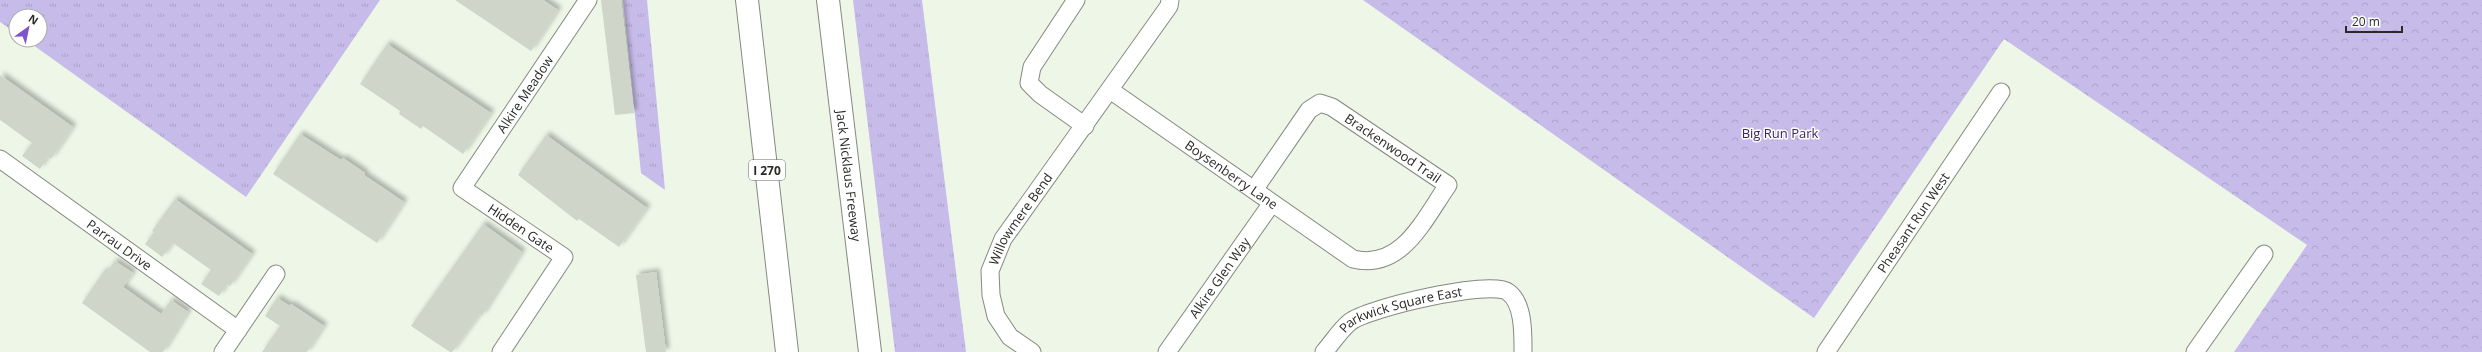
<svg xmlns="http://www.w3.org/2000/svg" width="2482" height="352" font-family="'Open Sans',sans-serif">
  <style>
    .grass { fill: url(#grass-tufts) }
    .park { fill: url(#park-crowns) }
    .building { fill: #cfd6c9; filter: url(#shadow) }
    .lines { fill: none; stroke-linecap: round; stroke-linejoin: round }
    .minor-casing { stroke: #848a7e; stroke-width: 19 }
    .motorway-casing { stroke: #848a7e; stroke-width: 24 }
    .minor { stroke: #fff; stroke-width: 17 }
    .motorway { stroke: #fff; stroke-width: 22 }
    .labels { text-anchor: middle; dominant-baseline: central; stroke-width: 3; stroke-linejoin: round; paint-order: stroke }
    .shield { fill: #fff; stroke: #686b67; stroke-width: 1 }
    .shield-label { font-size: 12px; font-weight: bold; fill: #282b26 }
    .street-label { font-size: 13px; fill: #282b26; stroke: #fff }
    .park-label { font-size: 13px; fill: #39255e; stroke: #fff }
  </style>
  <defs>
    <pattern id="grass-tufts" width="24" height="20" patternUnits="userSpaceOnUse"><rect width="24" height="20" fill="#c7bce9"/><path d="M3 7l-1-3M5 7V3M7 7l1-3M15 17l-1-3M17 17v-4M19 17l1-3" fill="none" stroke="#aba2c8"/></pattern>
    <pattern id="park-crowns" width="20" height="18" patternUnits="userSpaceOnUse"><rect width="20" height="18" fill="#c7bce9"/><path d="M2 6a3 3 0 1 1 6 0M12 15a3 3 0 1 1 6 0" fill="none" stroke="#aba2c8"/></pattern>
    <filter id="shadow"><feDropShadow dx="3.5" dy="-3.5" stdDeviation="2" flood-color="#0004"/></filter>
  </defs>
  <rect width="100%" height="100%" fill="#eef6e8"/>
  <g class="grass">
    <polygon points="0,0 380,0 246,197 26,40 40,40 40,16 16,16 16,33 0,22"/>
    <polygon points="623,0 647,0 665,190 641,173"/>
    <polygon points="853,0 922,0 966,352 895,352"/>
  </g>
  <polygon class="park" points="1363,0 2482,0 2482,352 2234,352 2307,245 2004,39 1814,318"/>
  <g class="building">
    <polygon points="455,0 543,0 558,10 531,51"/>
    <polygon points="601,0 621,0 634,113 615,115"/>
    <polygon points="387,44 491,113 463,154 423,126 421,129 399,114 400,111 360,84"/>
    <polygon points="0,75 73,127 51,159 48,157 40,169 22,156 32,143 0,120"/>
    <polygon points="300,134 341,160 343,158 365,173 364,175 404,202 377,243 273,174"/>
    <polygon points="546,135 647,208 619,247 579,219 577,221 518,175"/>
    <polygon points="175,199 252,254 230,286 227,284 219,296 201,284 211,270 173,243 162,257 145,244 154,232 152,231"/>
    <polygon points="483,224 522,252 482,316 480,314 452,352 450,352 411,326"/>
    <polygon points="115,261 133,273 123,287 161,314 171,300 188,312 163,352 150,352 82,303 104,271 106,273"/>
    <polygon points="656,272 666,352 646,352 636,275"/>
    <polygon points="277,298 290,306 291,304 324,326 307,352 262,352 280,326 265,316"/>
  </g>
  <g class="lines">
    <g class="minor-casing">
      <g id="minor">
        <polyline points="1076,0 1032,67 1029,83 1040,94 1085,126"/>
        <path id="s1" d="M1110,90L1353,259C1402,271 1424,219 1448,185L1332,107L1320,103L1309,110L1254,190"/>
        <path id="s2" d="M0,159L238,330"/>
        <polyline points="223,352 276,274"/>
        <path id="s3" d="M501,352L564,257L462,188L588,0"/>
        <path id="s4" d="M1032,352L1010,337L996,316L991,295L990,271L1003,239L1169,6L1170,0"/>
        <path id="s5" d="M1167,352L1272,203"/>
        <path id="s6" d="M1324,352C1332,343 1340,330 1350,322C1367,308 1492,279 1508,292C1524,303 1523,335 1523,352"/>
        <path id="s7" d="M1826,352L2001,92"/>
        <polyline points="2195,352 2264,254"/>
      </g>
    </g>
    <g class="motorway-casing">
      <g id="motorway">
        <polyline points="747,0 787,352"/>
        <path id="s8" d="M828,0L870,352"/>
      </g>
    </g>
    <use href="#minor" class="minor"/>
    <use href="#motorway" class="motorway"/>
  </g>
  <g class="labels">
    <rect class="shield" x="749" y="160" width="36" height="20" rx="3"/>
    <g class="shield-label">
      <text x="767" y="170">I 270</text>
    </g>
    <g class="street-label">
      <text stroke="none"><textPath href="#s3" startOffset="350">Alkire Meadow</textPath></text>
      <text transform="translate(1393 148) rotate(34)">Brackenwood Trail</text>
      <text stroke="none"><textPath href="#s1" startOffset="148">Boysenberry Lane</textPath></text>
      <text stroke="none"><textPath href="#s8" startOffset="177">Jack Nicklaus Freeway</textPath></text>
      <text stroke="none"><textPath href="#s4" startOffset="158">Willowmere Bend</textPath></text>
      <text stroke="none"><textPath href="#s7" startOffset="156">Pheasant Run West</textPath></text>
      <text transform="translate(521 228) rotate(34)">Hidden Gate</text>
      <text stroke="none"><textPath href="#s2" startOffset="147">Parrau Drive</textPath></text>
      <text stroke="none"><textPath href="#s5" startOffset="91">Alkire Glen Way</textPath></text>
      <text stroke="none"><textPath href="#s6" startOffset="92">Parkwick Square East</textPath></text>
    </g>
    <g class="park-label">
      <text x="1780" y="133">Big Run Park</text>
    </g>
  </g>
  <g transform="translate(28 28) rotate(33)"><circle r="19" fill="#ffffff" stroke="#a9aaa8"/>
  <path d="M0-3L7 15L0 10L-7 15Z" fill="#7e53cc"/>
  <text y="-6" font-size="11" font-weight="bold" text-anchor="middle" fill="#282b26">N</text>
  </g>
  <path d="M2346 26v6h56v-6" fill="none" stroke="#282b26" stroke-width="2"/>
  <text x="2352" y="26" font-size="12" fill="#282b26" stroke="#ffffff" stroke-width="3" paint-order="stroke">20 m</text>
</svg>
